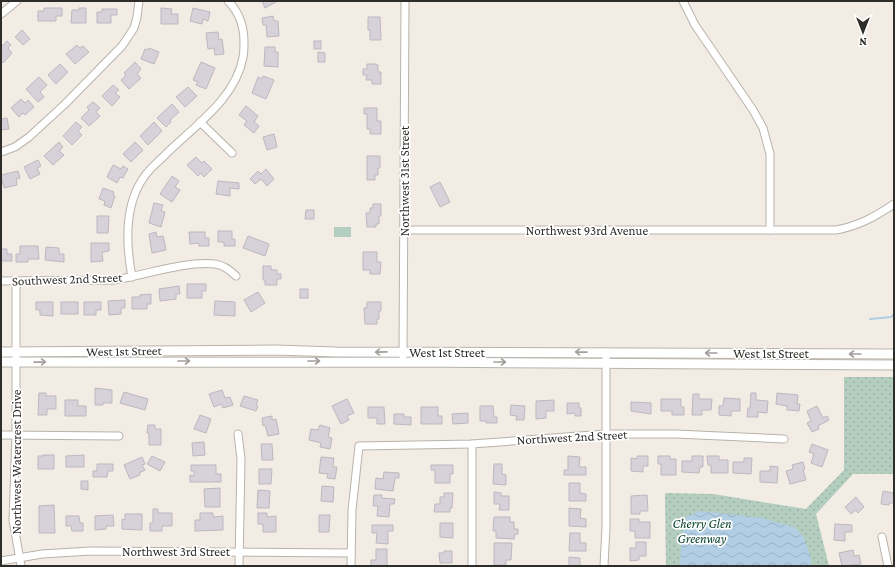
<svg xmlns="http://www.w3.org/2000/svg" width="895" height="567" font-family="'Crimson Pro',serif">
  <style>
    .park { fill: url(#park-dots) }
    .pitch { fill: #b3cdbe }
    .water { fill: url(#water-waves) }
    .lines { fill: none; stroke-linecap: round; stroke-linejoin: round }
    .stream { stroke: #b1cee4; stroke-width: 2 }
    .building { fill: #d7d1d9; stroke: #bdb7bf }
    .minor-casing { stroke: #b9b3ab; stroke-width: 9 }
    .major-casing { stroke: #b9b3ab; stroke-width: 11 }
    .minor { stroke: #fff; stroke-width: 7 }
    .major { stroke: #fff; stroke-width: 9 }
    .oneway { stroke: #a1a09f }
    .labels { text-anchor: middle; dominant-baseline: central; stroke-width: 3.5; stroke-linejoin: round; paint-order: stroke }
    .street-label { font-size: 13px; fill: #2f2d2a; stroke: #fff }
    .park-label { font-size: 13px; font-style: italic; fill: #003e26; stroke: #fff }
  </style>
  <defs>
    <pattern id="park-dots" width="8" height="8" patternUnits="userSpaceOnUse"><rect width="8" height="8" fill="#b3cdbe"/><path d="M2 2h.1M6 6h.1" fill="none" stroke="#9ab0a3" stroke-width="1.8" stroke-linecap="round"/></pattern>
    <pattern id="water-waves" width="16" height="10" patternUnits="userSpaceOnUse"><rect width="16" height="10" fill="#b1cee4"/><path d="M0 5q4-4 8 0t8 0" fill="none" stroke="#99b1c4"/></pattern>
  </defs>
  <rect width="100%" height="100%" fill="#f2ece4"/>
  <polygon class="park" points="844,377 894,377 894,474 853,474 816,514 829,566 666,566 665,493 713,494 806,509 844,470"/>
  <rect class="pitch" x="334" y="227" width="17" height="10"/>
  <polygon class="water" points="700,511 762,518 794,527 803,536 811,558 811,566 680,566 682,533 686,517"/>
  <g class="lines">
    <polyline class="stream" points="870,319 891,317 894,314"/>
  </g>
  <g class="building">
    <polygon points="262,1 278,1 265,8"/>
    <polygon points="44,8 62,8 62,16 56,16 56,21 38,21 38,11 44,11"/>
    <polygon points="79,8 86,8 86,23 71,23 72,10 79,10"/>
    <polygon points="161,8 172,9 171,14 178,14 178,24 161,24"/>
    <polygon points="193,8 210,12 208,21 203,19 202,24 190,21"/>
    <polygon points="102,9 117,9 117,15 111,15 111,23 97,23 97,12 102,12"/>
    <polygon points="273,16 274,21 278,21 279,36 267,37 266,25 263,25 262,18"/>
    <polygon points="368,17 380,17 381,40 370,40 370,30 368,30"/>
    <polygon points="22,30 30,39 23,45 15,37"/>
    <polygon points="218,32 219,40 222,39 224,54 215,55 214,48 208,49 206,33"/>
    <polygon points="7,41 11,45 8,48 12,53 3,63 1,61 1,47"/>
    <rect x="314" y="41" width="7" height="8"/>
    <polygon points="77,45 80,48 83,46 89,52 75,64 66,54"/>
    <polygon points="265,47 275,47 275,52 278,52 278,67 264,66"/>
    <polygon points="149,48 159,52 154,64 141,59 145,49 148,50"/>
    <polygon points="318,52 325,53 325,62 318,62"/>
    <polygon points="135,62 141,69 137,74 141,78 129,89 121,80 126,75 124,73"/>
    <polygon points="201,62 215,68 206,89 196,85 198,82 193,80"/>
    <polygon points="60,64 68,72 56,84 48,75"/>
    <polygon points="367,64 376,64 376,65 378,65 378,72 381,72 381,84 372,84 372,80 366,80 367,75 363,75 363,69 367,69"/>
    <polygon points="263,76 274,80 266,99 252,93 258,77 262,79"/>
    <polygon points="39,77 47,85 40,92 44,97 38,102 26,89"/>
    <polygon points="113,85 119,90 115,93 120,97 112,106 102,96"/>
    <polygon points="188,87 197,96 185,107 176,97"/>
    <polygon points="21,99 25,103 28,100 34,107 25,115 23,113 19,117 11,108"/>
    <polygon points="93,102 100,108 96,112 100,116 89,126 81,118 89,110 87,107"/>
    <polygon points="172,104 179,112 170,120 171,122 166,127 157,118"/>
    <polygon points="246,106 258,116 254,122 259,126 254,133 244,125 247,121 239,115"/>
    <polygon points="364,108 377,108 377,121 381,121 381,134 370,134 370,129 367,129 367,114 364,114"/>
    <polygon points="7,118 9,129 1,130 1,119"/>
    <polygon points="76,122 82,127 78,131 82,135 72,145 63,136"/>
    <polygon points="154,122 162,131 148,145 140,136"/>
    <polygon points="274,134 277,147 267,150 263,137"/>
    <polygon points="59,142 63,147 59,151 64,155 53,165 44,156"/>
    <polygon points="135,142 143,150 131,162 123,154"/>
    <polygon points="367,156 380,156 380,168 378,168 378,175 375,175 375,180 367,180"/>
    <polygon points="196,157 202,163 204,161 212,169 204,177 201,173 198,176 187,165"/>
    <polygon points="38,160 41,166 37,168 40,174 30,179 24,167"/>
    <polygon points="113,165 121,169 123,166 128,169 123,178 120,177 117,183 107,177"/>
    <polygon points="266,169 274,179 267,186 261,179 255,184 250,179 258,171 261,174"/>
    <polygon points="18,171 20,178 16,179 17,185 4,188 1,175"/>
    <polygon points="172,176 179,181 175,187 180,190 172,202 160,194"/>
    <polygon points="218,181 239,183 239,189 230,188 230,196 216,194"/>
    <polygon points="440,182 450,202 440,207 430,187"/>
    <polygon points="103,188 114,192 113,195 115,196 111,208 104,205 105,201 99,199"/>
    <polygon points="154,203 163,205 161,211 165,212 161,227 149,223"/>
    <polygon points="373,204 381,204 381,216 379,216 379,224 376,224 376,227 367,227 366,213 370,213 370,208 373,208"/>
    <polygon points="306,210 314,210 314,219 305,219"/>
    <polygon points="97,216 109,216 108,233 97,233"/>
    <polygon points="218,231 232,231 232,239 235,239 235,246 224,246 224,242 218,242"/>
    <polygon points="156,232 157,237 163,236 166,250 152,253 149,234"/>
    <polygon points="189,232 205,232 205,238 209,238 209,246 199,246 199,243 190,244"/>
    <polygon points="248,236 269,244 265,256 243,248"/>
    <polygon points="91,243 109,243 109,251 102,252 103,261 91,262"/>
    <polygon points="20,246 38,246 39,259 28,259 28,262 16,262 16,254 20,254"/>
    <polygon points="46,247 59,248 59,254 64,254 64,262 45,260"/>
    <polygon points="1,249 7,249 7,254 12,254 12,261 1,261"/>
    <polygon points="363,252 377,252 377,262 381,262 380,274 370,274 370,270 363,270"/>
    <polygon points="263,266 271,266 271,270 277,270 277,274 281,274 281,279 277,279 277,285 265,285 265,280 263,280"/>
    <polygon points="187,284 206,284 206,291 202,291 202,298 187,298"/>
    <polygon points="179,286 180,294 176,294 176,299 160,301 159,289"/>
    <rect x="300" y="289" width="8" height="9"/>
    <polygon points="258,292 265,303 251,312 244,300"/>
    <polygon points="151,294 151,304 147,304 147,309 132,309 132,297 140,297 140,295"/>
    <polygon points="125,300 125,308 121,308 121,314 109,315 108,301"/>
    <polygon points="215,301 235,302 235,316 214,315"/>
    <polygon points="36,302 53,302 53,316 40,315 40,310 36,310"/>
    <rect x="61" y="302" width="17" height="12"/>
    <polygon points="84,302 101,302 101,310 96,310 96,315 84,315"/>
    <polygon points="367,302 381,302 381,311 379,311 379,319 377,319 377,324 365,324 364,308 367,308"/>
    <polygon points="95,388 112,390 112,403 103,403 103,405 95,405"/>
    <polygon points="222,390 225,398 230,397 233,405 223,408 221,404 214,407 209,394"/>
    <polygon points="124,392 148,399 145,410 120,403"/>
    <polygon points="39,393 46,393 46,396 56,396 56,409 47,409 47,415 38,415"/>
    <polygon points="751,393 756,393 756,400 768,401 767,413 758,412 758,417 747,417 748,408 750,408"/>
    <polygon points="777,393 798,395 797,404 800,404 799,411 787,410 787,406 776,404"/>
    <polygon points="693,394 699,394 699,399 712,399 711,410 702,410 702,415 692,415"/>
    <polygon points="244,396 258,400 256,405 258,406 256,411 240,406"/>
    <polygon points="724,398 740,399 740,411 731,411 731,416 719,415 719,406 723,406"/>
    <polygon points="347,399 354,413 347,416 349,420 341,424 332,406"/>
    <polygon points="661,399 681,399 681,407 684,407 684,415 672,415 672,411 661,411"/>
    <polygon points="65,400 78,400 78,406 86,406 86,416 65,416"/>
    <polygon points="554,400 554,411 546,411 546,418 536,419 536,401"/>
    <polygon points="631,402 651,403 651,414 631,411"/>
    <polygon points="567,403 579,403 579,408 581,408 581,416 575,416 575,413 567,414"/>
    <polygon points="511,405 525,406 524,420 516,420 517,416 510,415"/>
    <polygon points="480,406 493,406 494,417 497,417 497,423 486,423 486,421 480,421"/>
    <polygon points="817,406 823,418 827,416 829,420 818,426 819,429 812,432 807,423 811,421 807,411"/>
    <polygon points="368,407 384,407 385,424 377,424 377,418 368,418"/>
    <polygon points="421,407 438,407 438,416 442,416 442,424 421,424"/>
    <polygon points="468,413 468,423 453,424 452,414"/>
    <polygon points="394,414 404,414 404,417 411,417 411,425 394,424"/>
    <polygon points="200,415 211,419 206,433 194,429"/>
    <polygon points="272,416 272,420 276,419 279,434 268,436 265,425 263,426 262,418"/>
    <polygon points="148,425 155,425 155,429 161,429 161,445 149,445 149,433 147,433"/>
    <polygon points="320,425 330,428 328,437 332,438 330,449 320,447 321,443 309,440 311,429 318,430"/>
    <polygon points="204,442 205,455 193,456 192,443"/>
    <polygon points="261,444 272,444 273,460 262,460"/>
    <polygon points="812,444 828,450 822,467 811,463 814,454 809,452"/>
    <polygon points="43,455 54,455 54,469 38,469 38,456 43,456"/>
    <polygon points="84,455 84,467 66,467 66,456"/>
    <polygon points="152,456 165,462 160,471 147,464"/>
    <polygon points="568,456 580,457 579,467 586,467 586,475 564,475 564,470 568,470"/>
    <polygon points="637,456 648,456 648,466 643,466 643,472 631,471 631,458 637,459"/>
    <polygon points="658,456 670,456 670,459 676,459 676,475 661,475 661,464 658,464"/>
    <polygon points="692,456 703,456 703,467 700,467 699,473 682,472 682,461 692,461"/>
    <polygon points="707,456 719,456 719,460 728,460 728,473 711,473 711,465 708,465"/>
    <polygon points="142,457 145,464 142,465 145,470 139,473 140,475 130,479 124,465"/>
    <polygon points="321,457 334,458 333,467 337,467 335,479 327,478 328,474 319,473"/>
    <polygon points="744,458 752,458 751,474 733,473 733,462 744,462"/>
    <polygon points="803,462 805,469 803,470 806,480 790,484 786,471 793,469 792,465"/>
    <polygon points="97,464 113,464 113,471 108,471 107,477 93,477 93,471 97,471"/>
    <polygon points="494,464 502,464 502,474 506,475 506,485 493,484"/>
    <polygon points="191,465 216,465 216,474 221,474 221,482 190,482 190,475 194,476 194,471 191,471"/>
    <polygon points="431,465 453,465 453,474 450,474 450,483 435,483 435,470 431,470"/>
    <polygon points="770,466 778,467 777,483 760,482 760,471 770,471"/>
    <polygon points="259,469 272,469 271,484 259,484"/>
    <polygon points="384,472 399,473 399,478 395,478 393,491 375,489 376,478 383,479"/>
    <polygon points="81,481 88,481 88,490 81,489"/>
    <polygon points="569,483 580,483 580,493 586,494 586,501 569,501"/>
    <polygon points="322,486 334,487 333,502 321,501"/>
    <polygon points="220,488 220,507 205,507 204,489"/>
    <polygon points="258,490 270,491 269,508 257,508"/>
    <polygon points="883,491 894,493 894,503 889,503 889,505 881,504"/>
    <polygon points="494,492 501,493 501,496 509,496 509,510 499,510 500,504 494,504"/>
    <polygon points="444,493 453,493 452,508 450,508 450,512 434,512 435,504 440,504 440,497 444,497"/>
    <polygon points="374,495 382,495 382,498 395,499 394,504 390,504 389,517 377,516 378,506 373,506"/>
    <polygon points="647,495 648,511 640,511 640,514 631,514 631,496"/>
    <polygon points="856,497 864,507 858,513 856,510 851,514 845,507"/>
    <polygon points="54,505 55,533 39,533 39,506"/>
    <polygon points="569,508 581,509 580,518 586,519 586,527 569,526"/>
    <polygon points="153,509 158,509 158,513 172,513 172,526 162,526 162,531 150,531 150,523 153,523"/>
    <polygon points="200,513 213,513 213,517 223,516 223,530 195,531 195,520 200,520"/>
    <polygon points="258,513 267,513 267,517 276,516 276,532 263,532 263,524 258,524"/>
    <polygon points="125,514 142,514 142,530 122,529 122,519 125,520"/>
    <polygon points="113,515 114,526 106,526 106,529 95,530 95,516"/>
    <polygon points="319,515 330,515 329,532 319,532"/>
    <polygon points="66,516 79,516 80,523 83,523 83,531 72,531 71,526 66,526"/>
    <polygon points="494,517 510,517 510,522 514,522 514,529 518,529 518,534 515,534 514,539 496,538 496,531 493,531"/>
    <polygon points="630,519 639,519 639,522 650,522 650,538 635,538 635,531 630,531"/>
    <polygon points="440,523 453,523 453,538 440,537"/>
    <polygon points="835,524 852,525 852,532 845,532 845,541 834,540"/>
    <polygon points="372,525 393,525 393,531 388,531 388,544 376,543 377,533 372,533"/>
    <polygon points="570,533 580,533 580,543 586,543 586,551 569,551"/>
    <polygon points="636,542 646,542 646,556 639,556 639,560 630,561 630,548 636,548"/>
    <polygon points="494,543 512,543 511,560 506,560 506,565 494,565"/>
    <polygon points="376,549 387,549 387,566 371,566 371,560 376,560"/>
    <polygon points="853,550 854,556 859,555 861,564 842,566 839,553"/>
    <polygon points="444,551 452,551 452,563 440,563 439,553 444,553"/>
    <polygon points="569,557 580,558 580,566 569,566"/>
  </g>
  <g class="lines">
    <g class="minor-casing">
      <g id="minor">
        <polyline points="683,1 695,25 753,110 763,128 770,154 770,230"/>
        <polyline points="1,14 17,1"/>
        <polyline points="200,122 232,153"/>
        <polyline points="1,152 15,147 29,137 65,104 122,46 134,28 137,17 139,1"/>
        <path d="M404,230H836C858,226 875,217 894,204"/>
        <path d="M132,277C126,245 124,205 144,177C149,169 158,162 165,155C193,127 236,99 243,57C244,52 244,47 244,42C244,27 239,12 228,1"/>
        <path d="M1,281L114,280C146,275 183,261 215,264C223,265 230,270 236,276"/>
        <polyline points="16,281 16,435 13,520 21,566"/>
        <polyline points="403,356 405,1"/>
        <polyline points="238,434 241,459 239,566"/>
        <polyline points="1,435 119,436"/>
        <polyline points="882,537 888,566"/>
        <polyline points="1,561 42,554 91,551 351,553"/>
        <polyline points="351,566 352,510 359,446 472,444 606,434 676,434 784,439"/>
        <polyline points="472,566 472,444"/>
        <polyline points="604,566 606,527 606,352"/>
      </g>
    </g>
    <g class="major-casing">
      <g id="major">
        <polyline points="1,352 276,350 336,352 894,354"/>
        <path d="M1,362C299,361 596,363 894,365"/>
      </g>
    </g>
    <use href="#minor" class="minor"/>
    <use href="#major" class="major"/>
  </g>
  <defs><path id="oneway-shaft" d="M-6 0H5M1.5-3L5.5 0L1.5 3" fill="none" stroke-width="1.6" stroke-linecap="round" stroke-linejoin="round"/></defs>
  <g class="oneway">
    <use href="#oneway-shaft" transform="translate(381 352) rotate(179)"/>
    <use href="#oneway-shaft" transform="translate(581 352) rotate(-179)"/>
    <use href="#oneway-shaft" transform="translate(711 353) rotate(-180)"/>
    <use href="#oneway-shaft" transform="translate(855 354) rotate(-180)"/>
    <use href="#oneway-shaft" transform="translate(184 361)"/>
    <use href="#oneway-shaft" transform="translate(314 361)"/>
    <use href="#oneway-shaft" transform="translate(40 362) rotate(-1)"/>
    <use href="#oneway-shaft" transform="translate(500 362)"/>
  </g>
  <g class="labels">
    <g class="street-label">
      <text transform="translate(404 181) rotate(-90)">Northwest 31st Street</text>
      <text x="587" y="230">Northwest 93rd Avenue</text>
      <text transform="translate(67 279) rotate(-2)">Southwest 2nd Street</text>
      <text transform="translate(124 351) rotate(-1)">West 1st Street</text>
      <text x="447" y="352">West 1st Street</text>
      <text x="771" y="353">West 1st Street</text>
      <text transform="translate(572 437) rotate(-3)">Northwest 2nd Street</text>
      <text transform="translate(16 462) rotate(-90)">Northwest Watercrest Drive</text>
      <text x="176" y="551">Northwest 3rd Street</text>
    </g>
    <g class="park-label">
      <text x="702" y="523">Cherry Glen<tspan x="702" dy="15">Greenway</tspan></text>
    </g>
  </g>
  <rect width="895" height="567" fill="none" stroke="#2f2d2a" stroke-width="4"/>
  <g transform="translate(863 32) rotate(180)" stroke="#ffffff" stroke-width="3" paint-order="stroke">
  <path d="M0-3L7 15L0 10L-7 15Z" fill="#2f2d2a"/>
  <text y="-6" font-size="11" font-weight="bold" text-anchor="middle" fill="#2f2d2a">N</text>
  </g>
</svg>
